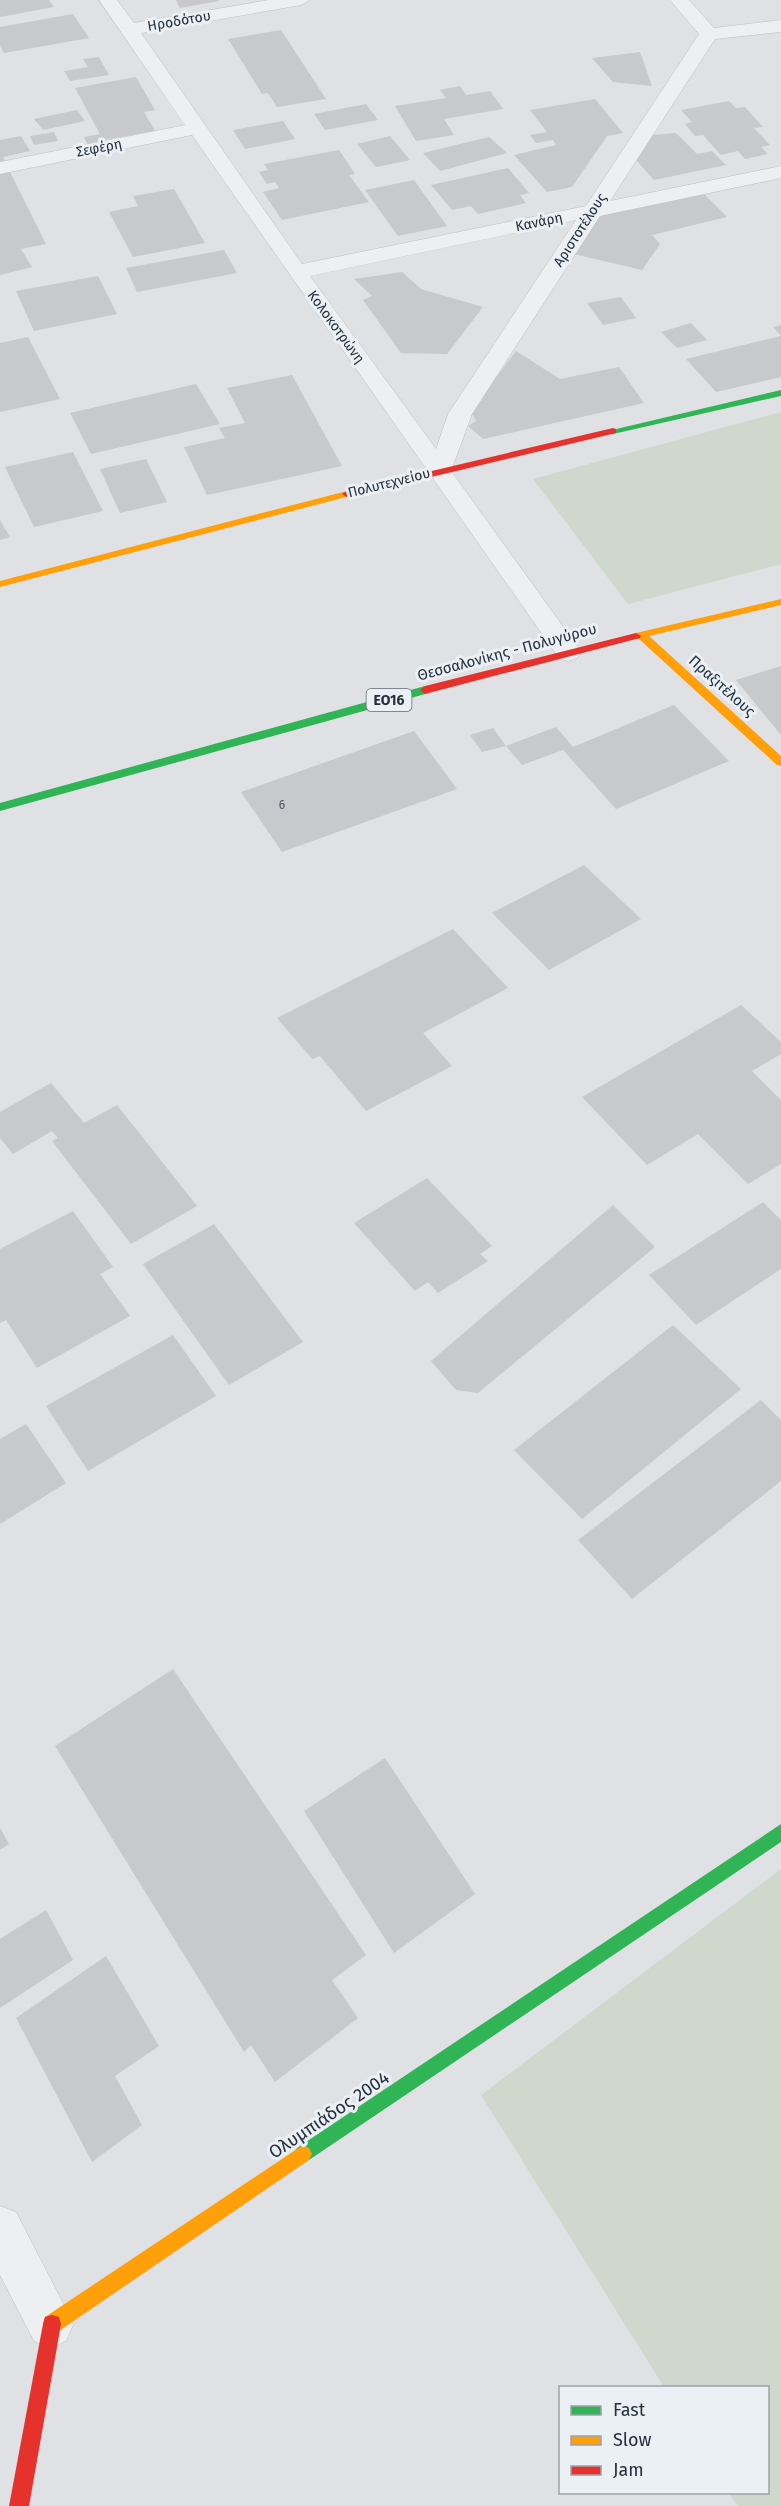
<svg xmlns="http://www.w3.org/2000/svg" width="781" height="2506" font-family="'Fira Sans',sans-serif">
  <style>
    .green { fill: #d0d8ce }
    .building { fill: #c7c9cc }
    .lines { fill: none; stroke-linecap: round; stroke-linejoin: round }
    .street-casing { stroke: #bdbfc2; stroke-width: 1 }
    .street { fill: #edeff1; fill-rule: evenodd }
    .fast { fill: #30b455; fill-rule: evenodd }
    .slow { fill: #ff9f0a; fill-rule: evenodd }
    .jam { fill: #e5322d; fill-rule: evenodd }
    .labels { text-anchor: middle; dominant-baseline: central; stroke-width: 6; stroke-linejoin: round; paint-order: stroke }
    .number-label { font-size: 12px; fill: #4e5762 }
    .far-street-label { font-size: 14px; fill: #25303e; stroke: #ebf0f5 }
    .shield { fill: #ebf0f5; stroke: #606a75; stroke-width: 1.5 }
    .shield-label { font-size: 14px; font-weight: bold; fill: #25303e }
    .street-label { font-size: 15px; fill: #25303e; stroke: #ebf0f5 }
    .near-street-label { font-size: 18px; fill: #25303e; stroke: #ebf0f5 }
  </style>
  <rect width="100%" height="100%" fill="#dfe1e4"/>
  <g class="green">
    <polygon points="781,412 781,564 628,604 533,479"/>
    <polygon points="781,1869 781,2506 738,2506 729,2493 768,2492 768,2388 664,2387 481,2095"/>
  </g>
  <g class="building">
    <polygon points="0,0 49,0 54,7 0,17"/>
    <polygon points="176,0 218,0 219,1 180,8"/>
    <polygon points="73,14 89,38 4,53 0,46 0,27"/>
    <polygon points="281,30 326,99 277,107 268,93 262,94 228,39"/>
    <polygon points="640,52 652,86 613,82 592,58"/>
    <polygon points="99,57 109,75 70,81 64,71 88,67 83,59"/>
    <polygon points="136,77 155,110 144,112 155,131 103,140 106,145 89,148 84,137 100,134 75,88"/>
    <polygon points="460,86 466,95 490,91 503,109 444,119 454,135 416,141 395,106 446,98 440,90"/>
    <polygon points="595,99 623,133 607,136 572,187 547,192 514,155 556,145 553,140 536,143 530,135 547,132 530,110"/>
    <polygon points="729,101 736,108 745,107 763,127 754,128 770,145 761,147 768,154 745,159 738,151 721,155 703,135 695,136 685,124 692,122 681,110"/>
    <polygon points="366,104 378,120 325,130 314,114"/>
    <polygon points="77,110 85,121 43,130 34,119"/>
    <polygon points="283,121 295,139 245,149 233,130"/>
    <polygon points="54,132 58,141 34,145 30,136"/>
    <polygon points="676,133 697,154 712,151 726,165 654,180 636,160 652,135"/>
    <polygon points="21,136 30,151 3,157 6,163 0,164 0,140"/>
    <polygon points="390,136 410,160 376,167 357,144"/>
    <polygon points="489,137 507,153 440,171 423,153"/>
    <polygon points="339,150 355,174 349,175 369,202 282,220 263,192 279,188 275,182 267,184 259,172 268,170 264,164"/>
    <polygon points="508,168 529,193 520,195 526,203 478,214 471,206 452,210 431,185"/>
    <polygon points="10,172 46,244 21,249 32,267 0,275 0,174"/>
    <polygon points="414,180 447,226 398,236 365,190"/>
    <polygon points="174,189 205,243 133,257 109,212 138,206 133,196"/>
    <polygon points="702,192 727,217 652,235 660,244 642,270 574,254 602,213"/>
    <polygon points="224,250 237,273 137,292 126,268"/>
    <polygon points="402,272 421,289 483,307 447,354 401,353 363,300 372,296 354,279"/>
    <polygon points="98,276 117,314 34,331 16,291"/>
    <polygon points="621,297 636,318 603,325 587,303"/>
    <polygon points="691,323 707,340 677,348 661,332"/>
    <polygon points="781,325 781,377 716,392 686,359 781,336 773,327"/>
    <polygon points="28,337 60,399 0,412 0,343"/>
    <polygon points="516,351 560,379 619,367 644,403 483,439 468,426 476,421 471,411"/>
    <polygon points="292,375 342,466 207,495 184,447 225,438 219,428 245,423 227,388"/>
    <polygon points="196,384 220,424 91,454 70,413"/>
    <polygon points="73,452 103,511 34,527 5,467"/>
    <polygon points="146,459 167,502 120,513 100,469"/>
    <polygon points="0,520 10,537 0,540"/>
    <polygon points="781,666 781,735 736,680"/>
    <polygon points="674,705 729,761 616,809 563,750 522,765 506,746 556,727 573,747"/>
    <polygon points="493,728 506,746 482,752 470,735"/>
    <polygon points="414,731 457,789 282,852 241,792"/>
    <polygon points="584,865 641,919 549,970 492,913"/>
    <polygon points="453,929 508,988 423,1033 452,1066 366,1111 320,1056 312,1059 277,1018"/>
    <polygon points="741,1005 781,1042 781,1054 752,1071 781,1100 781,1164 748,1184 698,1134 647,1165 582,1097"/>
    <polygon points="51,1083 84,1123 117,1105 197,1206 131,1244 52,1141 58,1138 52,1131 13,1154 0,1138 0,1112"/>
    <polygon points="427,1178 492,1246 480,1254 488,1261 438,1293 428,1282 415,1291 354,1223"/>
    <polygon points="763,1202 781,1220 781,1269 696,1325 649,1275"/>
    <polygon points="613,1205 655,1247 478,1393 456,1390 431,1361"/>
    <polygon points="73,1211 113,1267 100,1274 130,1316 37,1368 6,1320 0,1323 0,1249"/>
    <polygon points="214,1224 303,1342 229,1385 143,1264"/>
    <polygon points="673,1325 741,1389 582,1519 514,1450"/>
    <polygon points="173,1335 216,1396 88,1471 46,1406"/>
    <polygon points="761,1400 781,1420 781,1481 632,1599 578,1540"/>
    <polygon points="26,1424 66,1483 0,1524 0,1439"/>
    <polygon points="173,1669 366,1955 332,1980 358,2018 275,2082 251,2045 244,2052 55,1746"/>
    <polygon points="385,1758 475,1894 394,1953 304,1811"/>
    <polygon points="0,1828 9,1844 0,1850"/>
    <polygon points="46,1910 73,1960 0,2008 0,1939"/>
    <polygon points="106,1956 159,2046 115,2076 142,2125 92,2162 16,2018"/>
  </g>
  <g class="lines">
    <g class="street-casing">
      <g id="street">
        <path d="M99,0H117L134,23L269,0H310L301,5L141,33L302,264L586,206L699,34L670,0H689L714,28L781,20V32L715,39L610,201L781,166V178L600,216L472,414L451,471L577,646L581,652L577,658L568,661L559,658L192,135L0,174V162L185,125ZM576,220L448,414L436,449L310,276Z"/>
        <polygon points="0,2206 16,2212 66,2309 73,2325 66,2341 50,2348 34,2341 0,2275"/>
      </g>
    </g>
    <use href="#street" class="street"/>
    <g class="fast">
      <polygon points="781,390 781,396 613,434 608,431"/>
      <polygon points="425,686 429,687 429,693 0,811 0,803"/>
      <polygon points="781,1824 781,1842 309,2160 303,2163 297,2160 294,2154 297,2148"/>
    </g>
    <g class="slow">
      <polygon points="347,491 352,494 350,496 0,587 0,581"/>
      <polygon points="781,599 781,605 649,636 781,756 781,766 777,765 639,639 632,638 631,636 636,633"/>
      <polygon points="303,2145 309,2148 312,2154 309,2160 59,2331 52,2333 45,2331 43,2324 45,2317"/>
    </g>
    <g class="jam">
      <polygon points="613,428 616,429 616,433 347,497 342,494 347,491"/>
      <polygon points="636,633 641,636 640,638 425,694 420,690 425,686"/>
      <polygon points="52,2315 59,2317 61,2324 29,2506 9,2506 43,2324 45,2317"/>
    </g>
  </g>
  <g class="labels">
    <g class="number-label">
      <text x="282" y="805">6</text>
    </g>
    <g class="far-street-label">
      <text transform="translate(179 21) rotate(-10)">Ηροδότου</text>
      <text transform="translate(99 148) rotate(-11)">Σεφέρη</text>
      <text transform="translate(539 222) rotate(-12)">Κανάρη</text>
      <text transform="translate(580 230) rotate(-57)">Αριστοτέλους</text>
      <text transform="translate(336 327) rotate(54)">Κολοκοτρώνη</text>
      <text transform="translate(389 483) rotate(-14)">Πολυτεχνείου</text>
    </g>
    <rect class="shield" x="366.5" y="689" width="45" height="22" rx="4.5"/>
    <g class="shield-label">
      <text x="389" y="700">ΕΟ16</text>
    </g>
    <g class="street-label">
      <text transform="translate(507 652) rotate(-15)">Θεσσαλονίκης - Πολυγύρου</text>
      <text transform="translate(722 686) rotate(42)">Πραξιτέλους</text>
    </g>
    <g class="near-street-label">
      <text transform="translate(329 2115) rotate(-34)">Ολυμπιάδος 2004</text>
    </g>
  </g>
  <rect x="559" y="2386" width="210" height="108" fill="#ebf0f5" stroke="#9ca3ac" stroke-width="1.5"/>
  <rect x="571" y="2406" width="30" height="9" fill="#30b455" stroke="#9ca3ac" stroke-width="1.5"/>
  <text x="613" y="2416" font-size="18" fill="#25303e">Fast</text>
  <rect x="571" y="2436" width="30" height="9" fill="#ff9f0a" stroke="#9ca3ac" stroke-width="1.5"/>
  <text x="613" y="2446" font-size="18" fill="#25303e">Slow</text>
  <rect x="571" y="2466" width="30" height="9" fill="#e5322d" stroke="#9ca3ac" stroke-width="1.5"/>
  <text x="613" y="2476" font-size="18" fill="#25303e">Jam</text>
</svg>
